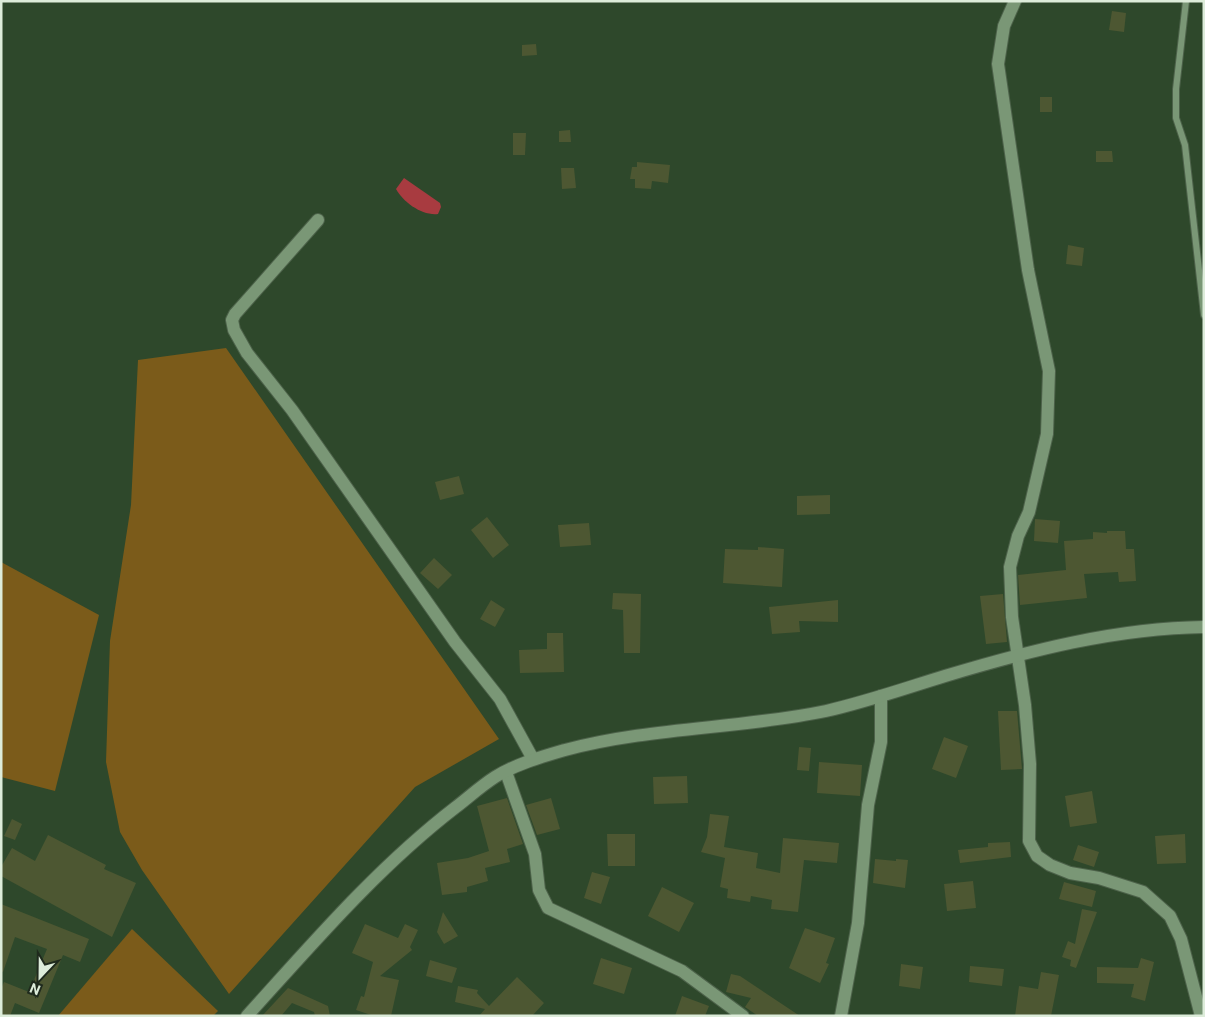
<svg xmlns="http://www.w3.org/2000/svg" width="1205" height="1017" font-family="Roboto,sans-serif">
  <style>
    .green { fill: #7b5b1a }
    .water { fill: #a83b40 }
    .building { fill: #4d5732 }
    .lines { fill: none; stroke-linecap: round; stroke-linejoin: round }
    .service-casing { stroke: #4d624a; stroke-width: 8 }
    .minor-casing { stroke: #4d624a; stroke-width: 14 }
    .tertiary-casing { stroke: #4d624a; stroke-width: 14 }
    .service { stroke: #7a9776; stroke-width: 6 }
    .minor { stroke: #7a9776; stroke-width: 12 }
    .tertiary { stroke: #7a9776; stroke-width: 12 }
  </style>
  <rect width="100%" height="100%" fill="#2e482b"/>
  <g class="green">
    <polygon points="226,348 499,739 415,787 229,994 142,870 120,832 106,762 110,641 131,505 138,360"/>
    <polygon points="1,562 99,615 55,791 1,777"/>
    <polygon points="132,929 218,1011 213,1016 58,1016"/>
  </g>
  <path class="water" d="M404,178L440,203L441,207L438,214C422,216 403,202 396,189Z"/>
  <g class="building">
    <polygon points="1112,11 1126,13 1124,32 1109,30"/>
    <polygon points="536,44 537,55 522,56 522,45"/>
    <rect x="1040" y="97" width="12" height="15"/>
    <polygon points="570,130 571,142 559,142 559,131"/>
    <polygon points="513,133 526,133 525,155 513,155"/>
    <polygon points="1096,151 1112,151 1113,162 1096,162"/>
    <polygon points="637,162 670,165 668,183 652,181 651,189 635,188 635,179 630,179 632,167 637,167"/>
    <polygon points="561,168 574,168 576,188 562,189"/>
    <polygon points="1068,245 1084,248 1082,266 1066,264"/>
    <polygon points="459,476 464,494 440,500 435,482"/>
    <polygon points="830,495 830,514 797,515 797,496"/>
    <polygon points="487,517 509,545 493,558 471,530"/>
    <polygon points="1035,519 1060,521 1058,543 1034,541"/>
    <polygon points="589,523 591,545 560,547 558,525"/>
    <polygon points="1107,531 1125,531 1126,549 1134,549 1136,581 1119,582 1118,572 1084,574 1087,598 1020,605 1018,575 1066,570 1064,541 1093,539 1093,532 1107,533"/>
    <polygon points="758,547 784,549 782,587 723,583 725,549 758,550"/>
    <polygon points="434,558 452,575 438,589 420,573"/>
    <polygon points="613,593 641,594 640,653 624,653 623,610 612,609"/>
    <polygon points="1003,594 1007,642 986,644 980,596"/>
    <polygon points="491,600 505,609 495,627 480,619"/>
    <polygon points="838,600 838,622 799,621 800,632 772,634 769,607"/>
    <polygon points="547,633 563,633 564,672 520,673 519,650 547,649"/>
    <polygon points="998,711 1017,711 1022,769 1001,770"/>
    <polygon points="944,737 968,746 956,778 932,769"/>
    <polygon points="799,747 811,748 809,771 797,770"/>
    <polygon points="819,762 862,765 860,796 817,793"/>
    <polygon points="687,776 688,803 654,804 653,777"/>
    <polygon points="1092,791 1097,823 1070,827 1065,796"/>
    <polygon points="507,798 523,844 507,849 510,862 485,868 488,881 467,887 467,892 442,895 437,863 468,858 489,851 477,806"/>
    <polygon points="551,798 560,829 537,835 526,805"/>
    <polygon points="710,814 729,816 724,847 758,853 756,868 780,873 783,838 839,843 837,863 804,860 798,912 771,909 772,900 751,896 750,902 727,898 728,889 720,887 725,858 701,852 707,837"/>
    <polygon points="12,819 22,824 15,840 4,836"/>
    <polygon points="607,834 635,834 635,866 608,866"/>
    <polygon points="1185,834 1186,863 1157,864 1155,836"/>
    <polygon points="48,835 106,865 104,869 136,883 112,937 1,876 1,867 12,848 35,861"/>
    <polygon points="1010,842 1011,857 960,863 958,850 988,847 988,843"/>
    <polygon points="1078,845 1099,852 1094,867 1073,860"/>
    <polygon points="875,859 896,861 896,859 908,860 905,888 873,883"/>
    <polygon points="592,872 610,877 601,904 584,898"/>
    <polygon points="973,881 976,908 947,911 944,884"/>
    <polygon points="1064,882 1096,891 1092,907 1059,899"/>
    <polygon points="662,887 694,903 679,932 648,916"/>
    <polygon points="1,904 89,939 80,962 63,955 39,1013 15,1003 10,1016 1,1016 1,989 4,982 29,992 47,949 15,937 3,972 1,971"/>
    <polygon points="1082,909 1097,912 1076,968 1070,966 1071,960 1062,957 1068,941 1075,944"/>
    <polygon points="443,912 458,936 444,944 437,932"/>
    <polygon points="365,924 398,938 405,924 418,930 410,947 412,950 380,976 399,980 391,1016 374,1016 356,1010 361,996 364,997 373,962 352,953"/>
    <polygon points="805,928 835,938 826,963 829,964 820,983 789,968"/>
    <polygon points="601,958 632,968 624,994 593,984"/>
    <polygon points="1141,958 1154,962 1145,1001 1131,997 1134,984 1097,983 1097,967 1138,968"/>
    <polygon points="430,960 457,968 452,983 426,976"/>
    <polygon points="901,964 923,967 920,989 899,986"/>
    <polygon points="970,966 1004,969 1002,986 969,982"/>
    <polygon points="1041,972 1059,975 1051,1016 1015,1016 1019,986 1038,989"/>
    <polygon points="731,974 740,976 800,1016 758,1016 745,1007 751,998 726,992"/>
    <polygon points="517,977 544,1003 532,1016 479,1016 485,1009 455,1002 458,986 478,990 477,993 489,1006"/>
    <polygon points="288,988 328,1006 330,1016 315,1016 314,1012 292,1003 281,1016 262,1016"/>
    <polygon points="682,996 709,1006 705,1016 675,1016"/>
  </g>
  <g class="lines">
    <g class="service-casing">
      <polyline id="service" points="1186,1 1176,89 1176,118 1185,145 1204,315"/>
    </g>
    <g class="minor-casing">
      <g id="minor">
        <polyline points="1015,1 1004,26 998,64 1028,270 1049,371 1047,434 1029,512 1018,536 1010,567 1012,617 1025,705 1030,764 1029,841 1037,856 1050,865 1070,873 1099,878 1143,892 1170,916 1181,939 1201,1016"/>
        <polyline points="318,220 235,314 232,320 234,330 247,353 292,410 455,642 500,699 533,759"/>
        <polyline points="506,772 535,854 539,890 548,908 682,971 743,1016"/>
        <polyline points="841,1016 858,923 868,805 881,742 881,696"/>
      </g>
    </g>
    <g class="tertiary-casing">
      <path id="tertiary" d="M247,1016C313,943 378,867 456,807C469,797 481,786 495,777C516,764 541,757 565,750C651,727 740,729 826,711C866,702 906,688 945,676C1028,651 1116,628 1204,627"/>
    </g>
    <use href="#service" class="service"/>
    <use href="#minor" class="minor"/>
    <use href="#tertiary" class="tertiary"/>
  </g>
  <rect width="1205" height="1017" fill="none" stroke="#ddecda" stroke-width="5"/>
  <g transform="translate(40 977) rotate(202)" stroke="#1f2a1d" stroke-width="4" paint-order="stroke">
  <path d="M0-4L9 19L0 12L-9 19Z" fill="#ddecda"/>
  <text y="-8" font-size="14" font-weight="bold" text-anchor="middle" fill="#ddecda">N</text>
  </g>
</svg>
